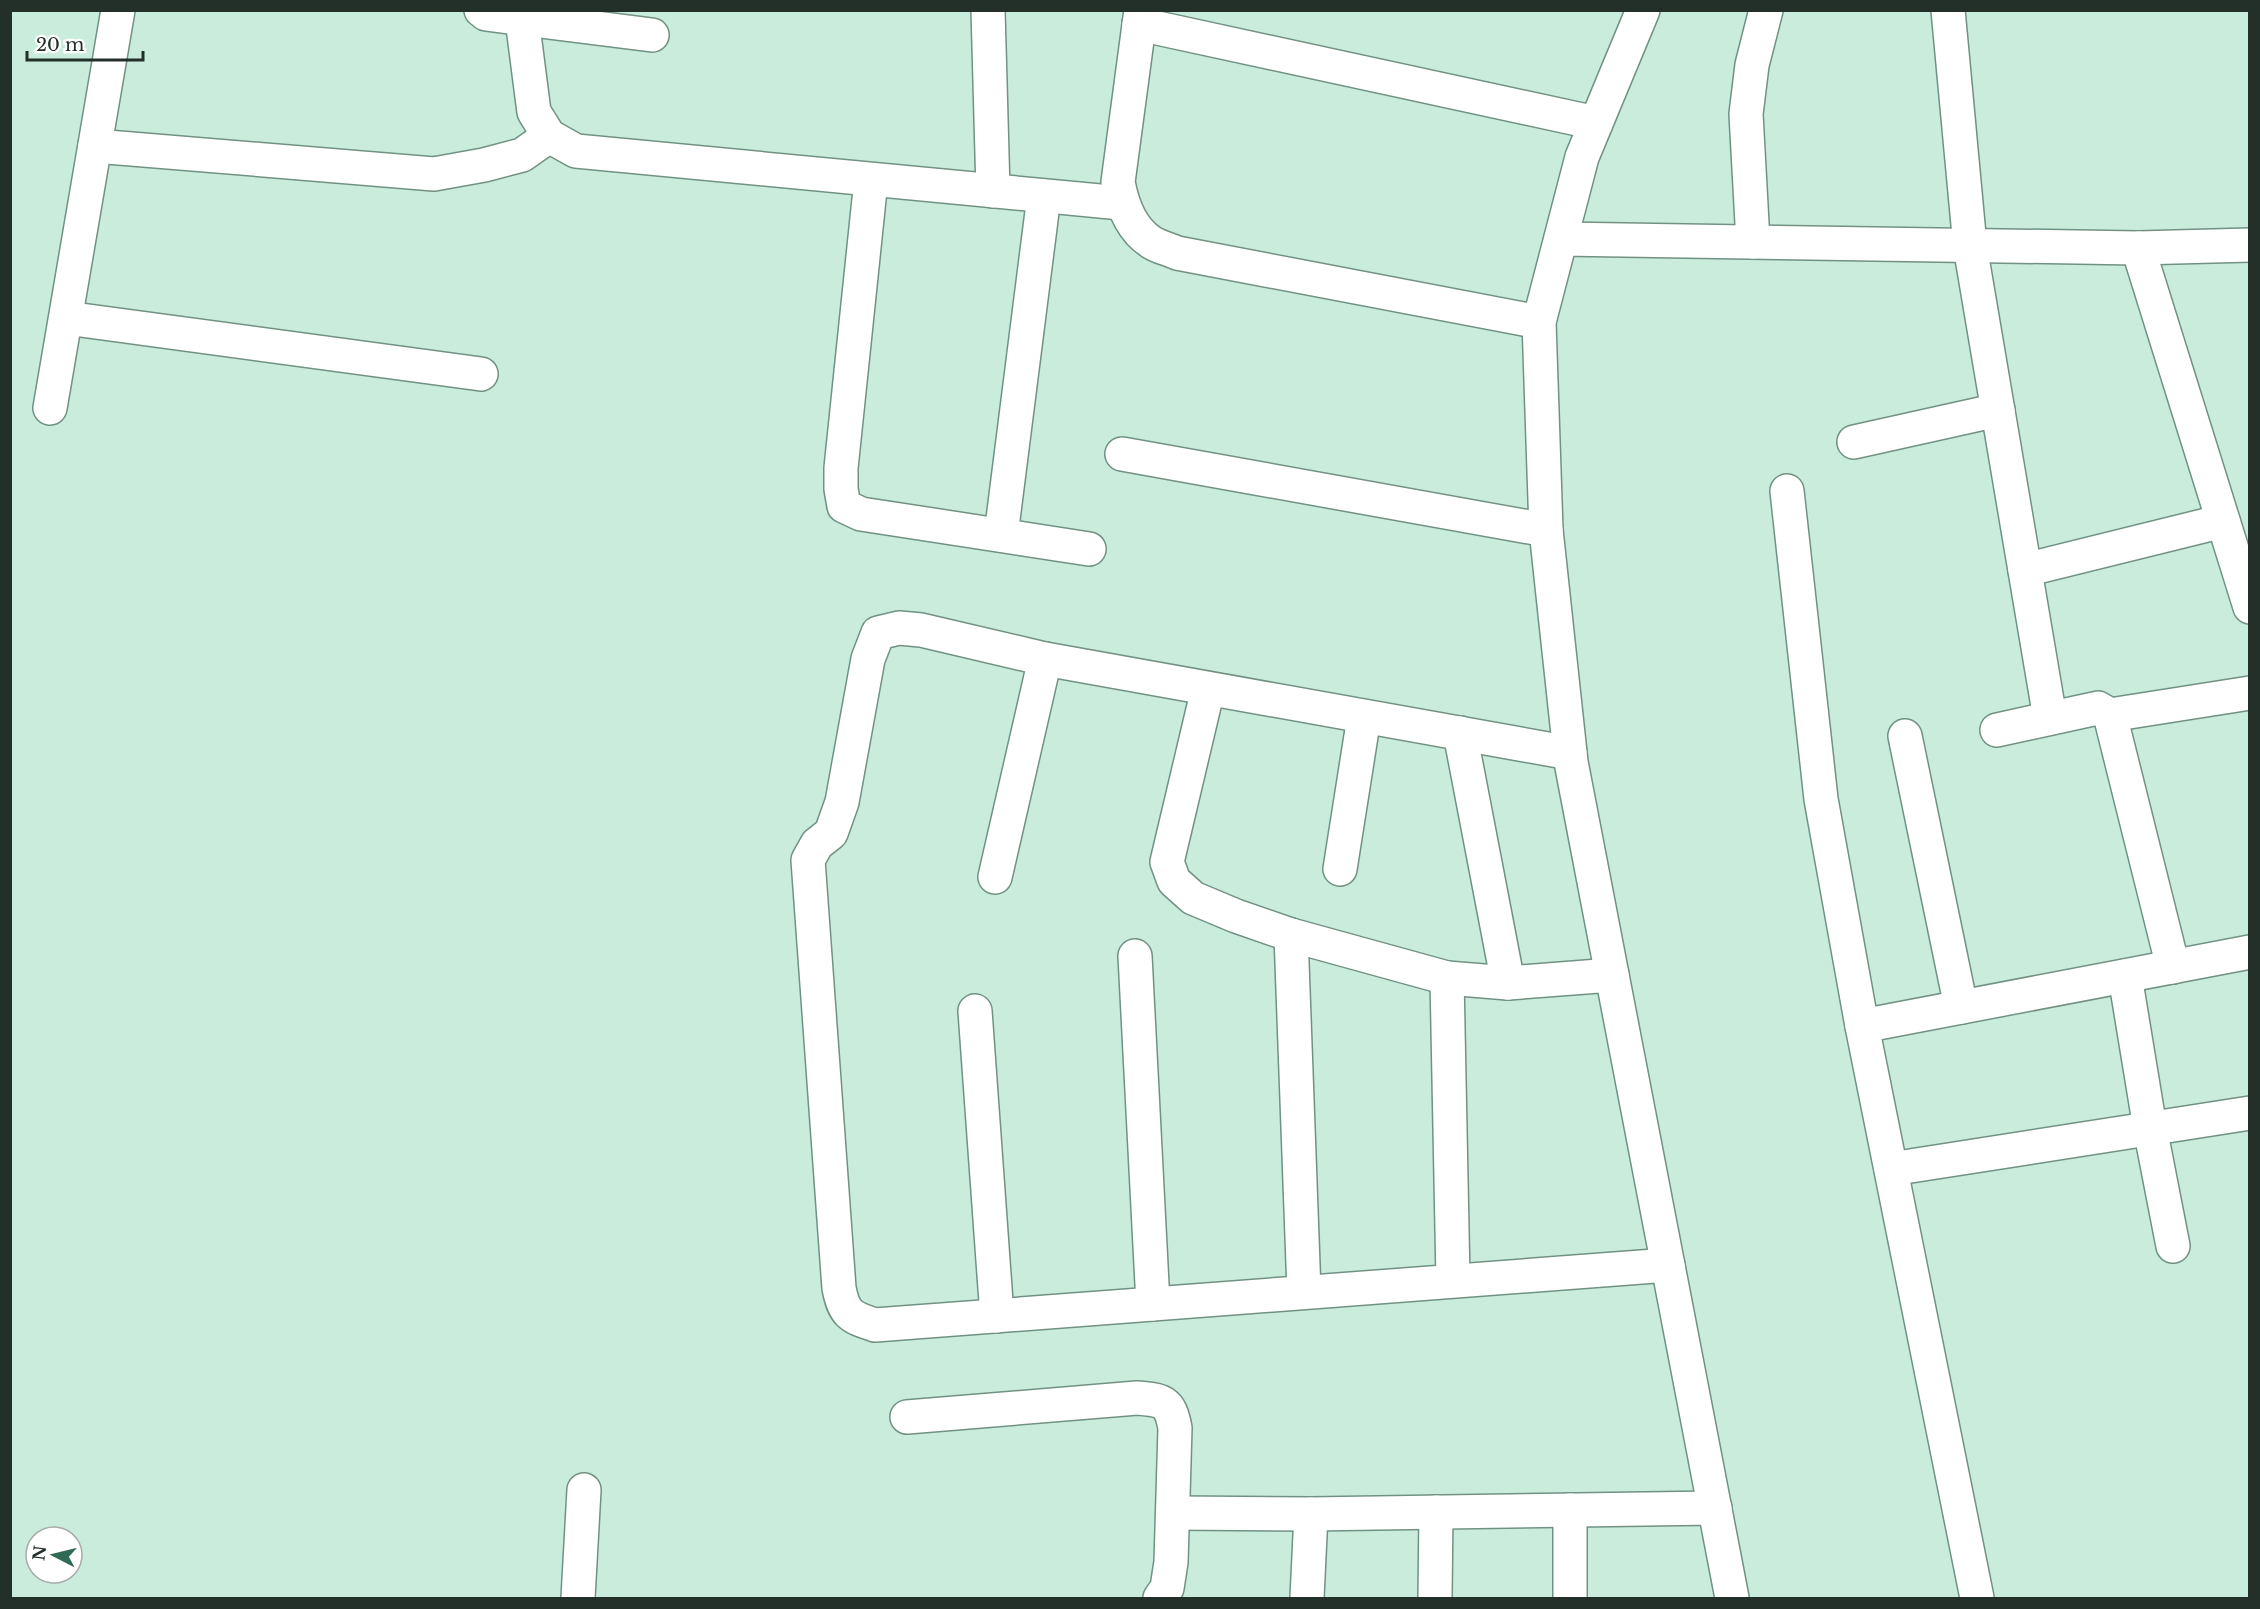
<svg xmlns="http://www.w3.org/2000/svg" width="2260" height="1609" font-family="'Libre Baskerville',serif">
  <style>
    .lines { fill: none; stroke-linecap: round; stroke-linejoin: round }
    .minor-casing { stroke: #719283; stroke-width: 36 }
    .minor { stroke: #fff; stroke-width: 33 }
  </style>
  <rect width="100%" height="100%" fill="#c9ecdc"/>
  <g class="lines">
    <g class="minor-casing">
      <g id="minor">
        <polyline points="481,10 486,14 652,35"/>
        <polyline points="988,10 993,191"/>
        <path d="M1141,10L1118,182C1122,204 1131,229 1151,242C1158,247 1169,249 1177,253L1539,322"/>
        <polyline points="1643,10 1582,157 1539,322 1546,530 1571,762 1732,1598"/>
        <polyline points="1948,10 1970,246 2050,718"/>
        <polyline points="522,19 534,112 549,136 576,151 1121,203"/>
        <polyline points="1139,24 1596,123"/>
        <polyline points="95,146 434,174 484,165 522,155 549,136"/>
        <polyline points="871,180 841,468 841,489 844,506 861,514 1089,549"/>
        <polyline points="1561,239 2138,248 2250,245"/>
        <polyline points="1753,242 1746,114 1752,65 1766,10"/>
        <polyline points="2138,248 2250,607"/>
        <polyline points="66,318 481,374"/>
        <polyline points="50,408 118,10"/>
        <polyline points="1854,442 1998,410"/>
        <polyline points="1122,454 1546,530"/>
        <polyline points="1787,491 1821,799 1862,1026 1977,1598"/>
        <polyline points="1001,535 1044,196"/>
        <polyline points="2025,570 2223,521"/>
        <polyline points="1208,689 1167,862 1174,881 1193,898 1236,916 1291,935 1447,978 1508,983 1612,975"/>
        <polyline points="2110,715 2250,693"/>
        <polyline points="1997,730 2098,708 2110,715 2173,967"/>
        <polyline points="1460,733 1508,983"/>
        <polyline points="1905,736 1961,1007"/>
        <path d="M1570,753L1045,659L921,630L899,628L878,633L868,659L842,802L831,833L817,844L808,860L839,1288C844,1314 850,1317 875,1325L1668,1265"/>
        <polyline points="1340,869 1364,717"/>
        <polyline points="995,877 1045,659"/>
        <polyline points="1291,935 1304,1292"/>
        <polyline points="1135,956 1153,1304"/>
        <polyline points="2125,976 2150,1128 2173,1246"/>
        <polyline points="1447,978 1453,1280"/>
        <polyline points="975,1011 997,1316"/>
        <polyline points="1862,1026 2250,952"/>
        <polyline points="1891,1169 2250,1113"/>
        <path d="M907,1417L1137,1398C1163,1400 1170,1401 1175,1428L1171,1562L1167,1588L1160,1598"/>
        <polyline points="1570,1510 1570,1598"/>
        <polyline points="1174,1513 1311,1514 1715,1508"/>
        <polyline points="578,1598 584,1490"/>
        <polyline points="1307,1598 1311,1514"/>
        <polyline points="1435,1598 1436,1512"/>
      </g>
    </g>
    <use href="#minor" class="minor"/>
  </g>
  <rect width="2260" height="1609" fill="none" stroke="#23302a" stroke-width="24"/>
  <g transform="translate(54 1555) rotate(277)"><circle r="28" fill="#ffffff" stroke="#a7acaa" stroke-width="1.5"/>
  <path d="M0-4.5L10 22L0 15L-10 22Z" fill="#306a54"/>
  <text y="-9" font-size="16" font-weight="bold" text-anchor="middle" fill="#23302a">N</text>
  </g>
  <path d="M27 51v9h116v-9" fill="none" stroke="#23302a" stroke-width="3"/>
  <text x="36" y="51" font-size="18" fill="#23302a" stroke="#ffffff" stroke-width="4.5" paint-order="stroke">20 m</text>
</svg>
